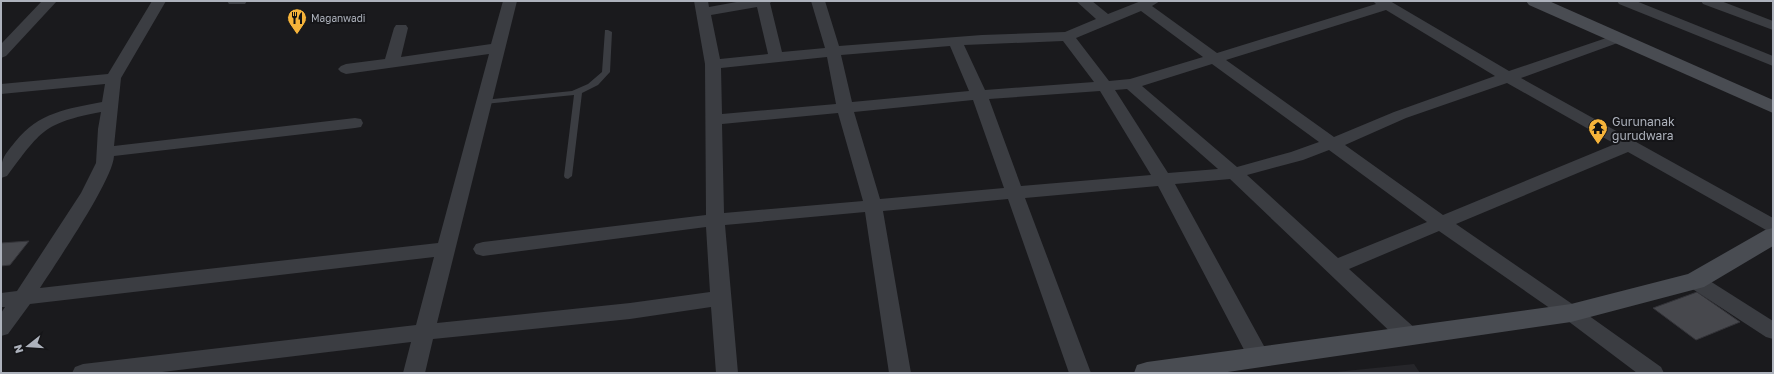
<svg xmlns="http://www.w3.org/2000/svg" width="1774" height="374" font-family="'Golos Text',sans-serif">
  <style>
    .built { fill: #26262a }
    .building { fill: #47484d; stroke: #343439 }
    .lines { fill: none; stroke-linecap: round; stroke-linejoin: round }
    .lane { fill: #3b3d42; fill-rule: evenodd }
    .street { fill: #3b3d42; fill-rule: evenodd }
    .secondary { fill: #494c52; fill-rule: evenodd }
    .labels { text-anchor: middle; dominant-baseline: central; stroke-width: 4; stroke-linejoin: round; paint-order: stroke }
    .far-poi-label { font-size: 10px; fill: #adb2bc; stroke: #151518; text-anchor: start }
    .poi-label { font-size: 12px; fill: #adb2bc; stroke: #151518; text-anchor: start }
  </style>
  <rect width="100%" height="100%" fill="#1a1a1d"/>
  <polygon class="built" points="1414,364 1420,373 1326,373"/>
  <g class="building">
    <polygon points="29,241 10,265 1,266 1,243"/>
    <polygon points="1697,292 1740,322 1696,340 1653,308"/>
  </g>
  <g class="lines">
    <polygon class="lane" points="605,30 608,30 612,32 610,72 598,85 582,93 572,176 568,179 565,178 564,176 574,95 484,104 480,102 484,100 572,91 588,84 602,72"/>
    <g class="street">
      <polygon points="42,1 57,1 6,56 1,58 1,44"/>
      <path d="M152,1H166L121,78L114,146L355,118L361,119L363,123L361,127L355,128L114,156C113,180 56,263 40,288L438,243L489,54L346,74L341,72L338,69L341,66L346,64L385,59L394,28L396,25H406L408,28L401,57L491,44L503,1H517L437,323L630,303L710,292L706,227L483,256L476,254L473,249L476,244L483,242L706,215L705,64L694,1H708L709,7L742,1H772L770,3L782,52L825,48L811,1H825L839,46L982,35L1065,32L1096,19L1076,1H1092L1108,14L1141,1H1160L1152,6L1217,53L1376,4L1373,1H1390L1509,71L1618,34L1623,35L1625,38L1623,41L1521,78L1773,218V232L1766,230L1628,152L1456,224L1578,308L1661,367L1664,373H1637L1564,318L1439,231L1349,269L1417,330L1420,336L1417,342L1409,344L1401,342L1230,179L1175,184L1270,357L1267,363L1259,365L1251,363L1158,186L1025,198L1091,373H1069L1008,199L883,211L911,373H889L865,212L725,225L738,373H716L711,307L630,319L433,339L425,373H403L411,342L154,373H72L75,367L83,364L416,325L434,257L30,304L8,334L1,336V313L5,307H1V293L17,291L81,193L96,163L98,129L101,112C43,123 41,131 7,176L1,178C1,158 3,157 15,142C39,112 67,109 102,102L105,84L1,94V84L108,74ZM757,7L768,54L720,59L711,15ZM1386,10L1495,76L1394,112L1334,137L1226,60ZM1141,11L1203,57L1130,79L1109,81L1076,38ZM1063,41L1094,82L985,90L964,45ZM950,46L969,91L852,102L841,55ZM827,57L836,104L722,114L721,68ZM1212,64L1319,142L1291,152L1237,167L1142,86ZM1507,83L1615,144L1443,215L1345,145L1406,118ZM1127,89L1218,169L1168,173L1115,90ZM1100,91L1151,175L1021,186L989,99ZM973,100L1004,188L880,199L854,112ZM838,113L863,201L724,213L722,124ZM1329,150L1427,222L1338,258L1247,175L1303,160Z"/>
      <polygon points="227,1 247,1 245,4 229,4"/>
      <polygon points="1617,1 1636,1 1773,56 1773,66 1619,4"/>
      <polygon points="1701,1 1721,1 1773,21 1773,30 1703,4"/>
      <polygon points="1695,274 1702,276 1773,321 1773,339 1766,337 1688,286 1685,281 1688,276"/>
    </g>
    <g class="secondary">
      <polygon points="1526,1 1549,1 1773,100 1773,113 1529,5"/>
      <polygon points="1773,228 1773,246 1704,287 1571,322 1221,373 1134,373 1137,365 1147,362 1571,304 1688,274 1765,230"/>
    </g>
  </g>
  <defs>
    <g id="restaurant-pin" transform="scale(1)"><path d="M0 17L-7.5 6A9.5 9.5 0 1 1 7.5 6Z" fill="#f5b33a" stroke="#151518"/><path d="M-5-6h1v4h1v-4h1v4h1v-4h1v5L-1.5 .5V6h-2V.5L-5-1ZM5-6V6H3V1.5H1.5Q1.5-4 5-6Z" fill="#111"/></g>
    <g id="temple-pin" transform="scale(1)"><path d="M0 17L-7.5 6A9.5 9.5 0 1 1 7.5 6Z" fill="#f5b33a" stroke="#151518"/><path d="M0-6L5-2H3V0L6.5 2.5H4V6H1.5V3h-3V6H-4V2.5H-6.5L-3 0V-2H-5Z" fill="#111"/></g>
  </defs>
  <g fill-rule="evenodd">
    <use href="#restaurant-pin" x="297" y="18"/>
    <use href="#temple-pin" x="1598" y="128"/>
  </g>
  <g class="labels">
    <g class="far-poi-label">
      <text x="311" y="18">Maganwadi</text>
    </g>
    <g class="poi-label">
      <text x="1612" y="121">Gurunanak<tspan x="1612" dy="14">gurudwara</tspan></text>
    </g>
  </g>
  <rect width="1774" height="374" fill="none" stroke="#adb2bc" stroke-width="4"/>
  <g transform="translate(28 346) rotate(253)" stroke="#151518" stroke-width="3" paint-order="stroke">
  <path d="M0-3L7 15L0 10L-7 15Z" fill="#adb2bc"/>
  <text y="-6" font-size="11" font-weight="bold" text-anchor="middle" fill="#adb2bc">N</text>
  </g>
</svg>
